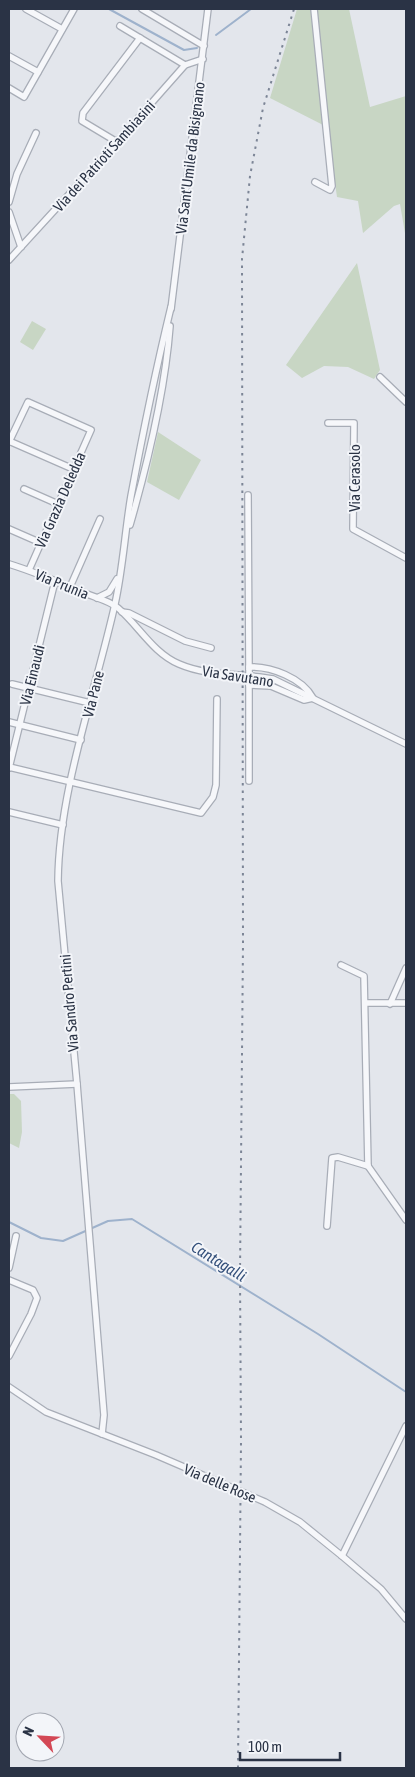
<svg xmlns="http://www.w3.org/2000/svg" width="415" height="1777" font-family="'Asap Condensed',sans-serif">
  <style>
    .green { fill: #c8d6c4 }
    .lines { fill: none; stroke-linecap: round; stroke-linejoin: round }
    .stream { stroke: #9eb2cc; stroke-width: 2 }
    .street-casing { stroke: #a8adb7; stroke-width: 8 }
    .street { stroke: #f6f7fa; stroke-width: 5.5 }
    .rail { stroke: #7c8596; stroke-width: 2; stroke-dasharray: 2.5 5; stroke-linecap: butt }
    .street-bridge-casing { stroke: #a8adb7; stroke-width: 8; stroke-linecap: butt }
    .street-bridge { stroke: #f6f7fa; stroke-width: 5.5 }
    .labels { text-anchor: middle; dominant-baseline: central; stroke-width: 4; stroke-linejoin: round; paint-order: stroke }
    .street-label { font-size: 15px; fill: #2a3345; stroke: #f3f5f9 }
    .water-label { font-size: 16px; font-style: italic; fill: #334f7a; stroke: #f3f5f9 }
  </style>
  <rect width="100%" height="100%" fill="#e3e6ec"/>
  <g class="green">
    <polygon points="297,9 349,9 370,107 406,96 406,239 400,204 394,206 363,233 358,201 337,197 327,127 270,98"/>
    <polygon points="357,263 380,370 374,379 348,367 324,366 302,378 286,365"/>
    <polygon points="32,321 46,329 33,350 20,342"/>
    <polygon points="158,432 201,460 179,500 147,482"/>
    <polygon points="9,1094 14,1094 21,1101 22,1132 19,1148 9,1143"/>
  </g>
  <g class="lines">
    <g class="stream">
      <polyline points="109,9 184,50 197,48"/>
      <polyline points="216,35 251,9"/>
      <polyline points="9,1222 41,1238 63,1241 108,1221 132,1219 318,1334 406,1392"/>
    </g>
    <g class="street-casing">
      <g id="street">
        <polyline points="26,9 62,29"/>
        <polyline points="142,9 204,46"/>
        <polyline points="314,9 332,186 330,190 315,182"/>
        <polyline points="120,26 185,65"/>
        <polyline points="9,56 38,72"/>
        <polyline points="9,88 24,97 74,9"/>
        <polyline points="117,142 82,121 83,113 140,38"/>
        <polyline points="9,202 17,174 36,133"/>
        <polyline points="9,212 21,247"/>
        <polyline points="9,260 117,142 185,65 203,59"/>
        <polyline points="171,309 208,9"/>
        <polyline points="380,377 406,402"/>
        <polyline points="328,423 354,423 353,529 406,558"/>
        <polyline points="9,441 73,469"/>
        <polyline points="9,442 28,402 91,430 29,570"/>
        <polyline points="24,489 58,504"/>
        <polyline points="248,495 249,670"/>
        <path d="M130,525C148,462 165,392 170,326"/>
        <polyline points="9,529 41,543"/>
        <path d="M9,564C35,572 61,583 87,594C97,598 110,601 118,608C139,626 153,653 179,664C209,677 242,673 273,679L406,744"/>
        <polyline points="70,587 100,519"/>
        <polyline points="97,598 109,592 117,579"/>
        <polyline points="122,612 129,613 185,641 211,648"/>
        <path d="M249,667C271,666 302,678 313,698L304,700L271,686L249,685"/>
        <polyline points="249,683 249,781"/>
        <polyline points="12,684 90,703"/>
        <polyline points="9,722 81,740"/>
        <polyline points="9,767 201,813 213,797 216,785 217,699"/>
        <polyline points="9,768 55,581"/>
        <polyline points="9,812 63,825"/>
        <polyline points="341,965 364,976 368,1166 406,1220"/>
        <polyline points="365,1003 406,1003"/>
        <polyline points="390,1004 406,968"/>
        <polyline points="9,1087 77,1084"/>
        <polyline points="327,1226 332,1158 338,1157 368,1166"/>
        <polyline points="9,1268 16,1236"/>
        <polyline points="9,1280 33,1290 37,1298 31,1314 9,1356"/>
        <polyline points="9,1387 46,1412 156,1455 265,1502 300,1522 342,1556 381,1589 406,1619"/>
        <path d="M102,1434L104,1415L77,1084L58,881C59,789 95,694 115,604C123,568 125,531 131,496C143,432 156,369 171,307"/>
        <polyline points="342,1556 406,1426"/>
      </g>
    </g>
    <use href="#street" class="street"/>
    <polyline class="rail" points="238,1768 241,1441 240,1274 243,944 242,259 250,176 263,108 294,9"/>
    <g class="street-bridge-casing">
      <polyline id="street-bridge" points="249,670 249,681"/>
    </g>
    <use href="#street-bridge" class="street-bridge"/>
  </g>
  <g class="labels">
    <g class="street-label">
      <text transform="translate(104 156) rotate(-48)">Via dei Patrioti Sambiasini</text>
      <text transform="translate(190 158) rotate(-83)">Via Sant'Umile da Bisignano</text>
      <text transform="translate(354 478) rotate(-90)">Via Cerasolo</text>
      <text transform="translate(60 500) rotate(-66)">Via Grazia Deledda</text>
      <text transform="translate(62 584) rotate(22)">Via Prunia</text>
      <text transform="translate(32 675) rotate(-76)">Via Einaudi</text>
      <text transform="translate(238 676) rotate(9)">Via Savutano</text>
      <text transform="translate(93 694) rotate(-76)">Via Pane</text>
      <text transform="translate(69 1003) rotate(-95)">Via Sandro Pertini</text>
      <text transform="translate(220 1483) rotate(23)">Via delle Rose</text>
    </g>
    <g class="water-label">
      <text transform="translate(219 1261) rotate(32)">Cantagalli</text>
    </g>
  </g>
  <rect width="415" height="1777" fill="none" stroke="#2a3345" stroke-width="20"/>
  <g transform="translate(40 1737) rotate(295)"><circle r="24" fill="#f3f5f9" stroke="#a3a7b1"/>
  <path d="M0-4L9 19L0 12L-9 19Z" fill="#d34755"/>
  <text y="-8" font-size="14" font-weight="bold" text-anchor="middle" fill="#2a3345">N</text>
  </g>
  <path d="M240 1752v8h100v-8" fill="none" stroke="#2a3345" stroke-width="2.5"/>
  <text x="248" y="1752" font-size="15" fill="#2a3345" stroke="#f3f5f9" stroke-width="4" paint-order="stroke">100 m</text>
</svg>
